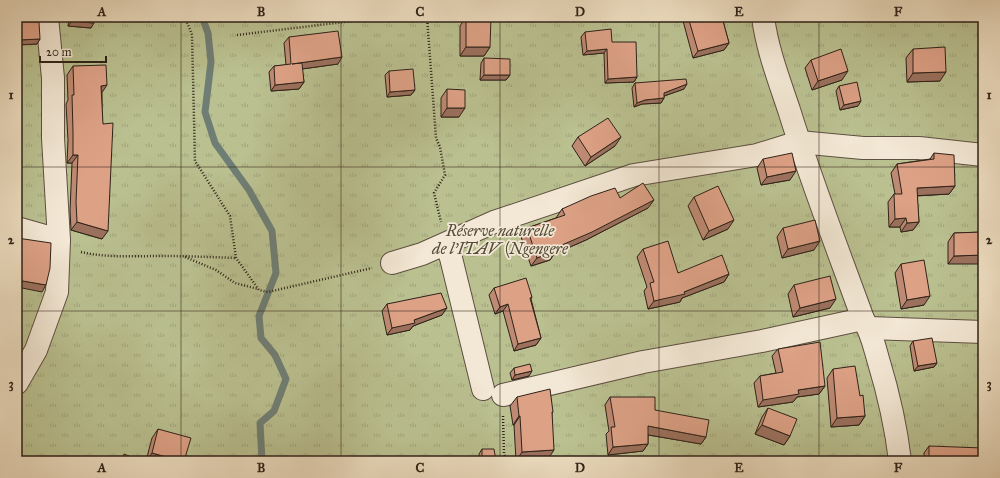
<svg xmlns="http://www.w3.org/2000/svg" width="1000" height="478" font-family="'IM FELL Great Primer',serif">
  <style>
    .park { fill: url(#park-tufts); stroke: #747154 }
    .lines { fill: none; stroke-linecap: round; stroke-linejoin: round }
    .stream { stroke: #6f7e74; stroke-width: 7 }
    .minor-casing { stroke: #5e5042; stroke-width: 24 }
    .path { stroke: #2f2218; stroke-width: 2.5; stroke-dasharray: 1 2; stroke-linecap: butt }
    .minor { stroke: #f3e8d5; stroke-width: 22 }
    .wall { fill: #be8a73; stroke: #2f2218 }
    .shaded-wall { fill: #9b715e; stroke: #2f2218 }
    .building { fill: #dda186; stroke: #2f2218 }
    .grid { fill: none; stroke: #2f2218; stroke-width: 1; stroke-opacity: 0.55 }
    .labels { text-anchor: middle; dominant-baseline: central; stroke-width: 3.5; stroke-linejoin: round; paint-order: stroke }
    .park-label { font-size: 16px; font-style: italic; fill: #524a36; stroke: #f3e8d5 }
    .neatline { fill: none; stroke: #2f2218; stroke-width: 1.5 }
    .grid-label { font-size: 13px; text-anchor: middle; font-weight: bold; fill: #2f2218 }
  </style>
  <defs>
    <pattern id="park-tufts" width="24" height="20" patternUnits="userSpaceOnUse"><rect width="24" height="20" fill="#bac090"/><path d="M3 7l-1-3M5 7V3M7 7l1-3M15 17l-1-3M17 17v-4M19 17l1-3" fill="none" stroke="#a0a57b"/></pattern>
  </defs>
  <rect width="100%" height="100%" fill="#ecdcbf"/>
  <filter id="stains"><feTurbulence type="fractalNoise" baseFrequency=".005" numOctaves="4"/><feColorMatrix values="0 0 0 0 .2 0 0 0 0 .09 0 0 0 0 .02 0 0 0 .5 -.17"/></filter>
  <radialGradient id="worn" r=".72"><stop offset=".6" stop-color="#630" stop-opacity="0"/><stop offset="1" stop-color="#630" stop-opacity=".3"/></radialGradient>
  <rect class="park" x="17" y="17" width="966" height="444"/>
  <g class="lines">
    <polyline class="stream" points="202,17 208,33 211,62 205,112 215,143 249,190 272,231 276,273 259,316 261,338 275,355 286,379 274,411 260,423 262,461"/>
    <g class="minor-casing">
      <g id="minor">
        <path d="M763,17C767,49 779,80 789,110C811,181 838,250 863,319C871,331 874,345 878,359C888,392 896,426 900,461"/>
        <polyline points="17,228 59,240"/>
        <polyline points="446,244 451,258 483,389"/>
        <polyline points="392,263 422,254 494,222 634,175 757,155 799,142 863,148 919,148 983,155"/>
        <polyline points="869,328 983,332"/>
        <polyline points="17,383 36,350 57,292 59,240 53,138 53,78 47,17"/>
        <polyline points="503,395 643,362 762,341 863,319"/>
      </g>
    </g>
    <g class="path">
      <polyline points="185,17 192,35 195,161 230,216 236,258 259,290 268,292 372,268"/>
      <polyline points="427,17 436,138 440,147 445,175 434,193 441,222"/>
      <polyline points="237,35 385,17"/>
      <path d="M81,252C107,258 135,256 161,256C186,256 211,257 236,258"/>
      <polyline points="185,257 216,270 235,283 258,289"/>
      <polyline points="503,416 504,453 506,461"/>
    </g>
    <use href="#minor" class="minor"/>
  </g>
  <g class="wall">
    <polygon points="69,17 95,17 91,28 68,26"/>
    <polygon points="466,17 490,47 484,56 460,56 460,26"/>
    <polygon points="682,17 723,17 723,21 729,43 724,50 693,58"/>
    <polygon points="18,22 40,39 37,44 17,45 17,24"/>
    <polygon points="585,32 612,42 637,77 634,82 605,83 604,53 583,55 581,37"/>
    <polygon points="289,37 338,64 302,69 304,82 299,89 271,91 269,72 274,66 286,65 284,43"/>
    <polygon points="913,49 940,81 907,82 906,58"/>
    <polygon points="484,58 510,75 506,80 480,80 481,63"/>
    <polygon points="811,60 842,80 812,90 805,68"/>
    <polygon points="73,66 102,93 102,239 71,230 70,211 72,163 67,163 68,140 66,104 68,100 67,75"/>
    <polygon points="389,71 415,90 411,95 387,97 385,75"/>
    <polygon points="635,83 684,89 664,96 664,98 661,103 642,104 634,107 632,88"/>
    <polygon points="839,86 858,106 840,110 836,91"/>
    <polygon points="447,89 459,117 441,117 441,98"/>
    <polygon points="578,137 615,146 585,166 572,146"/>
    <polygon points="934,153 955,186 949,194 917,196 919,222 913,230 901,232 900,227 889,227 888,202 894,194 895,194 891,173 897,164 930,159"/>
    <polygon points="763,159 790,180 761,185 757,168"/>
    <polygon points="694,197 728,229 703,240 688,206"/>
    <polygon points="620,198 648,208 586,240 554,254 550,260 531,266 521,237 527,228 556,218 562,209"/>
    <polygon points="783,228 814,250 782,258 777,237"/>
    <polygon points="983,232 948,264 948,242 954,233"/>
    <polygon points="643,249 678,273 729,274 724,282 682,298 680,302 648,309 644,291 647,287 637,257"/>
    <polygon points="901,264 924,305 901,309 895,273"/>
    <polygon points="794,285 830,308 793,317 788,294"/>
    <polygon points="494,288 532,297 531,299 541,338 536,345 514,351 503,311 495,314 489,295"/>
    <polygon points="387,304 442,315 413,326 410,330 387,335 382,311"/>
    <polygon points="913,341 937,363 934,367 914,371 910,346"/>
    <polygon points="778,349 825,386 819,394 797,397 793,402 758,407 754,383 760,376 776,373 772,356"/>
    <polygon points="514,368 529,376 512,380 510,373"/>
    <polygon points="833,369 860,396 865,416 859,425 831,427 827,378"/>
    <polygon points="517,397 553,412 552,413 548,459 516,461 514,425 513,425 510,406"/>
    <polygon points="610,397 655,410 706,437 701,444 648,435 648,444 643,451 608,455 606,434 609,431 605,405"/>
    <polygon points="768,408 790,436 784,445 755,434 762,417"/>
    <polygon points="158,429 184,461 146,461 152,438"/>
    <polygon points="929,446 983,461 924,461 924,453"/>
    <polygon points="482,449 496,461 479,461 479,454"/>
  </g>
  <g class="shaded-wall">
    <polygon points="254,17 267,17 252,19"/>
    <polygon points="72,21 94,23 91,28 68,26"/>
    <polygon points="40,39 37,44 17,45 17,43 19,40"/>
    <polygon points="729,43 724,50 693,58 698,51"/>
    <polygon points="466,47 490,47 484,56 460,56"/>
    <polygon points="607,49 604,53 583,55 587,51"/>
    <polygon points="342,57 338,64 287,71 292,64"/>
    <polygon points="848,71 842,80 812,90 818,81"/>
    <polygon points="946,72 940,81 907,82 913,73"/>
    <polygon points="484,75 510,75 506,80 480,80"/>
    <polygon points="637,77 634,82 605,83 608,79"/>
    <polygon points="304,82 299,89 271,91 275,85"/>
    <polygon points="687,84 684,89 661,97 664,93"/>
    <polygon points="107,85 101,94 101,86"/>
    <polygon points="415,90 411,95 387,97 390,92"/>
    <polygon points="664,98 661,103 642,104 634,107 637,103 645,100"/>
    <polygon points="861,101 858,106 840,110 844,105"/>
    <polygon points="447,108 465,108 459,117 441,117"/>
    <polygon points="621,137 615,146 585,166 591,157"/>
    <polygon points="73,155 78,155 72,163 67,163"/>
    <polygon points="796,171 790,180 761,185 767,177"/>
    <polygon points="955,186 949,194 911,196 917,188"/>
    <polygon points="654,200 648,208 586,240 554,254 550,260 531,266 537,258 555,248"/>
    <polygon points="906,218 900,227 889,227 895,219"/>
    <polygon points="734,220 728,229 703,240 709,231"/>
    <polygon points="77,222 108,231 102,239 71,230"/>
    <polygon points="919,222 913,230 901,232 907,223"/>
    <polygon points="820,241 814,250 782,258 788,249"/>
    <polygon points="983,255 983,264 948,264 954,256"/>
    <polygon points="729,274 724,282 682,298 680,302 648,309 654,301 684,292"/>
    <polygon points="17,280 46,285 42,292 17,287"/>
    <polygon points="930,296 924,305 901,309 907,300"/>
    <polygon points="836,299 830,308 793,317 800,308"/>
    <polygon points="508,304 503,311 495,314 500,307"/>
    <polygon points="447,308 442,315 413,326 410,330 387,335 392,328"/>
    <polygon points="541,338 536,345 514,351 518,344"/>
    <polygon points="937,363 934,367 914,371 918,366"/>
    <polygon points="532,371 529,376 512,380 515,375"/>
    <polygon points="825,386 819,394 797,397 793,402 758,407 763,400 798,390"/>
    <polygon points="519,416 520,416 514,425 513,425"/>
    <polygon points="865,416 859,425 831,427 837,418"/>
    <polygon points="762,425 790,436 784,445 755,434"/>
    <polygon points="648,426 706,437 701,444 643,434"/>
    <polygon points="648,444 643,451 608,455 613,447"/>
    <polygon points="554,450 548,459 516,461 522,452"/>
    <polygon points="152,453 181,461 146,461"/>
  </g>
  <g class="building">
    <polygon points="72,17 95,17 94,23 72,21"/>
    <polygon points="466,17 491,17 490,47 466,47"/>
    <polygon points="688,17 723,17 723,21 729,43 698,51"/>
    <polygon points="18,22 39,22 40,39 19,40"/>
    <polygon points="611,29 612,42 636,42 637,77 608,79 607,49 587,51 585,32"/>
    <polygon points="338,31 342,57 292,64 302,63 304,82 275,85 274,66 291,64 289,37"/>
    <polygon points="945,47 946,72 913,73 913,49"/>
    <polygon points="841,49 848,71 818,81 811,60"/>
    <polygon points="484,58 510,59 510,75 484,75"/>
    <polygon points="106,65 107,85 101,86 103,124 113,123 108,231 77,222 76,202 78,155 73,155 73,132 72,95 74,95 73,66"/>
    <polygon points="413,69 415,90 390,92 389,71"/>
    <polygon points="686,79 687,84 664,93 664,98 645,100 637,103 635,83"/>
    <polygon points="857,82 861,101 844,105 839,86"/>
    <polygon points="447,89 465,90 465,108 447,108"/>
    <polygon points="608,118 621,137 591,157 578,137"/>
    <polygon points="792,153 796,171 767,177 763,159"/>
    <polygon points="934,153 954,155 955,186 917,188 919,222 907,223 906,218 895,219 894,194 902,194 897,164 934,159"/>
    <polygon points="643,183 654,200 592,232 555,248 556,251 537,258 527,228 565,215 562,209 591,196 615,188 620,198"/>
    <polygon points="718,186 734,220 709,231 694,197"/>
    <polygon points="815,220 820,241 788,249 783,228"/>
    <polygon points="983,232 983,255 954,256 954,233"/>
    <polygon points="17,238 51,243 50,268 46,285 17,280"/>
    <polygon points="668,241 678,273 722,255 729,274 684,292 685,294 654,301 650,283 654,282 643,249"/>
    <polygon points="924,260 930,296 907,300 901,264"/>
    <polygon points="830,276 836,299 800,308 794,285"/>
    <polygon points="526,278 532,297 530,298 541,338 518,344 508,304 500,307 494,288"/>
    <polygon points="441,293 447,308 414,320 415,323 392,328 387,304"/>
    <polygon points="932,338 937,363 918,366 913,341"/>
    <polygon points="820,342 825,386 798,390 799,394 763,400 760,376 783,372 778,349"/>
    <polygon points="530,364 532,371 515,375 514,368"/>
    <polygon points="855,366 860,396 863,395 865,416 837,418 833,369"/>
    <polygon points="550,389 553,412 552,412 554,450 522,452 520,416 519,416 517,397"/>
    <polygon points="610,397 655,397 655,410 709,420 706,437 648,426 648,444 613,447 611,427 615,427"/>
    <polygon points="768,408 797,419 790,436 762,425"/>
    <polygon points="158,429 191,438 184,461 181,461 152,453"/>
    <polygon points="929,446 983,448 983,461 929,461"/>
    <polygon points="482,449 494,449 496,461 482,461"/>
    <polygon points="124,454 141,461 122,461"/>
  </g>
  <path class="grid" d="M181,17V461M341,17V461M500,17V461M659,17V461M819,17V461M17,167H983M17,311H983"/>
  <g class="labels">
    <g class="park-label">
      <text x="500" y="230">Réserve naturelle<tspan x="500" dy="18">de l'ITAV (Ngengere</tspan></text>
    </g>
  </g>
  <rect width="1000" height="478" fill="none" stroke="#ecdcbf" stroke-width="44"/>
  <path d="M40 56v6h66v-6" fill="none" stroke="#2f2218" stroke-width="2"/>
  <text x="46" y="56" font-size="12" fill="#2f2218" stroke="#f3e8d5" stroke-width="3" paint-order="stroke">20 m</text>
  <rect x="22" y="22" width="956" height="434" class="neatline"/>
  <g class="grid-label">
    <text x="102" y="16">A</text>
    <text x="261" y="16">B</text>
    <text x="420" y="16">C</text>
    <text x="580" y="16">D</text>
    <text x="739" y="16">E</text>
    <text x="898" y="16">F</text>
    <text x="11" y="99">1</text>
    <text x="989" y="99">1</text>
    <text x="11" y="244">2</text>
    <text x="989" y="244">2</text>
    <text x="11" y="388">3</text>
    <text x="989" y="388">3</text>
    <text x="102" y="472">A</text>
    <text x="261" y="472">B</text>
    <text x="420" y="472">C</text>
    <text x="580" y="472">D</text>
    <text x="739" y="472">E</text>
    <text x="898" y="472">F</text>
  </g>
  <rect width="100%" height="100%" filter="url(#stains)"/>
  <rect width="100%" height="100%" fill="url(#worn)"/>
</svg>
